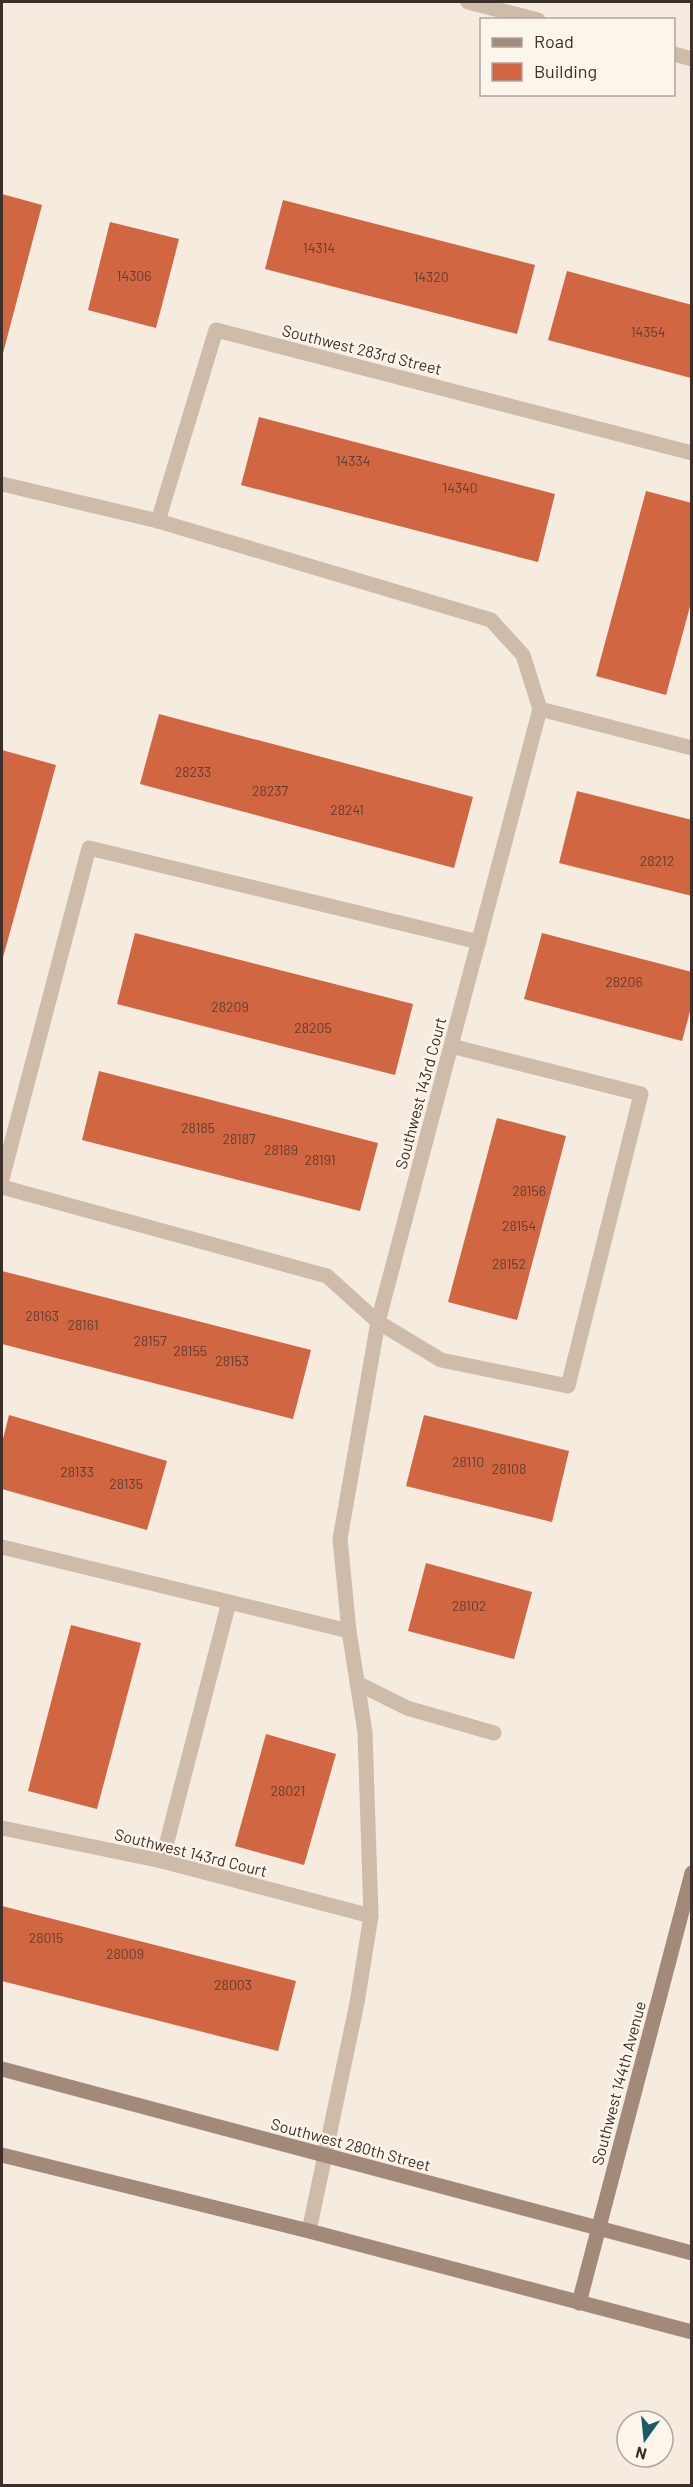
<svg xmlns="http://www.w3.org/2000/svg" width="693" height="2487" font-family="Barlow,sans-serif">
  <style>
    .building { fill: #d06642 }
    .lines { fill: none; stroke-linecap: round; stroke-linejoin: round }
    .street { stroke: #cfbba9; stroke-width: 15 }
    .secondary { stroke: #a3897a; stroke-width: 15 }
    .labels { text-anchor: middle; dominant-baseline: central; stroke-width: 4.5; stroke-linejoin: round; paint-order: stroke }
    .number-label { font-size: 14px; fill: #613d2f }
    .street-label { font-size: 16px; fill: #3c2f29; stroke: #fcf5ec }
  </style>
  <rect width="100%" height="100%" fill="#f5ebdf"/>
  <g class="building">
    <polygon points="2,194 42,205 2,357"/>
    <polygon points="283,200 535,265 517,334 265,269"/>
    <polygon points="110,222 179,239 156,328 88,310"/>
    <polygon points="567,271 692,305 691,378 548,340"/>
    <polygon points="259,417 555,494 538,562 241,485"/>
    <polygon points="646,491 692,503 692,599 666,695 596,676"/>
    <polygon points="159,714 473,797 454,868 140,784"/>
    <polygon points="2,750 56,765 2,961"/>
    <polygon points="577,791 692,820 692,896 559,863"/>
    <polygon points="135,933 413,1004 395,1075 117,1004"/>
    <polygon points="542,933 692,972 692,1004 682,1041 524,999"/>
    <polygon points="99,1071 378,1143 360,1211 82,1140"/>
    <polygon points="497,1118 566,1136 517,1320 448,1302"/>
    <polygon points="2,1271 311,1350 293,1419 2,1344"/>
    <polygon points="9,1415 167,1461 147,1530 2,1489 2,1443"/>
    <polygon points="424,1415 569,1451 552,1522 406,1486"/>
    <polygon points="426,1563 532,1592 514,1659 408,1631"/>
    <polygon points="71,1625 141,1643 97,1809 28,1791"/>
    <polygon points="266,1734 336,1754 304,1865 235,1846"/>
    <polygon points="2,1906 296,1981 278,2051 2,1981"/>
  </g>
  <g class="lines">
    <g class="street">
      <polyline points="468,2 538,20"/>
      <polyline points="674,54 692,59"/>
      <polyline points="2,484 158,521 491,620 523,655 540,709 378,1322 340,1539 349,1631 365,1732 371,1916 357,2003 309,2231"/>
      <polyline points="158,521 216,330 692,453"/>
      <polyline points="540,709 692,748"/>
      <polyline points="2,1179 89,848 479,942"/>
      <polyline points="2,1187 327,1276 378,1322 441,1360 568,1386 641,1094 451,1046"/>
      <polyline points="2,1547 349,1631"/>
      <polyline points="357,1683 407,1708 494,1733"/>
      <polyline points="2,1828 162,1861 371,1916"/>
      <polyline points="162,1861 229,1602"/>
    </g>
    <g class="secondary">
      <polyline points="2,2069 692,2253"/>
      <polyline points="2,2155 309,2231 692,2332"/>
      <polyline points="579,2303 692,1873"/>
    </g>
  </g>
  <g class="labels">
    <g class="number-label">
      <text x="319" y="247">14314</text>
      <text x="134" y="275">14306</text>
      <text x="431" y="276">14320</text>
      <text x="648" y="331">14354</text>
      <text x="353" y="460">14334</text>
      <text x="460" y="487">14340</text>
      <text x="193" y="771">28233</text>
      <text x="270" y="790">28237</text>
      <text x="347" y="809">28241</text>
      <text x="657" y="860">28212</text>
      <text x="624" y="981">28206</text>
      <text x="230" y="1006">28209</text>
      <text x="313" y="1027">28205</text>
      <text x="198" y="1127">28185</text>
      <text x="239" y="1138">28187</text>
      <text x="281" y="1149">28189</text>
      <text x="320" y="1159">28191</text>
      <text x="529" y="1190">28156</text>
      <text x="519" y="1225">28154</text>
      <text x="509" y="1263">28152</text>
      <text x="42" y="1315">28163</text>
      <text x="83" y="1324">28161</text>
      <text x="150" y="1340">28157</text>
      <text x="190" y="1350">28155</text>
      <text x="232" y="1360">28153</text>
      <text x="468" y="1461">28110</text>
      <text x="509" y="1468">28108</text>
      <text x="77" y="1471">28133</text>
      <text x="126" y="1483">28135</text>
      <text x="469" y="1605">28102</text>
      <text x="288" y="1790">28021</text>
      <text x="46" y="1937">28015</text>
      <text x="125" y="1953">28009</text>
      <text x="233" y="1984">28003</text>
    </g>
    <g class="street-label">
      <text transform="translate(362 349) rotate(14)">Southwest 283rd Street</text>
      <text transform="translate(420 1093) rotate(-75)">Southwest 143rd Court</text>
      <text transform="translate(191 1852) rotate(14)">Southwest 143rd Court</text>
      <text transform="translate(618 2083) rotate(-75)">Southwest 144th Avenue</text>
      <text transform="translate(351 2144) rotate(15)">Southwest 280th Street</text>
    </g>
  </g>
  <rect width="693" height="2487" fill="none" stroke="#3c2f29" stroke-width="6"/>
  <rect x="480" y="18" width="195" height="78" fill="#fcf5ec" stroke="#afa69e" stroke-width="1.5"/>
  <rect x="492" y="38" width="30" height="9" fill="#a3897a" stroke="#afa69e" stroke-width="1.5"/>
  <text x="534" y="48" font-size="18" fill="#3c2f29">Road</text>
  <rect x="492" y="63" width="30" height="18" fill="#d06642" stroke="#afa69e" stroke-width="1.5"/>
  <text x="534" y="78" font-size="18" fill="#3c2f29">Building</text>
  <g transform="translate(645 2439) rotate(195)"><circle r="28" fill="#fcf5ec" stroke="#afa69e" stroke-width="1.5"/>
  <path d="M0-4.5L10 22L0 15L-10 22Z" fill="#1a5c62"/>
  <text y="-9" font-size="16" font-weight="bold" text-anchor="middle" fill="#3c2f29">N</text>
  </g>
</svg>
